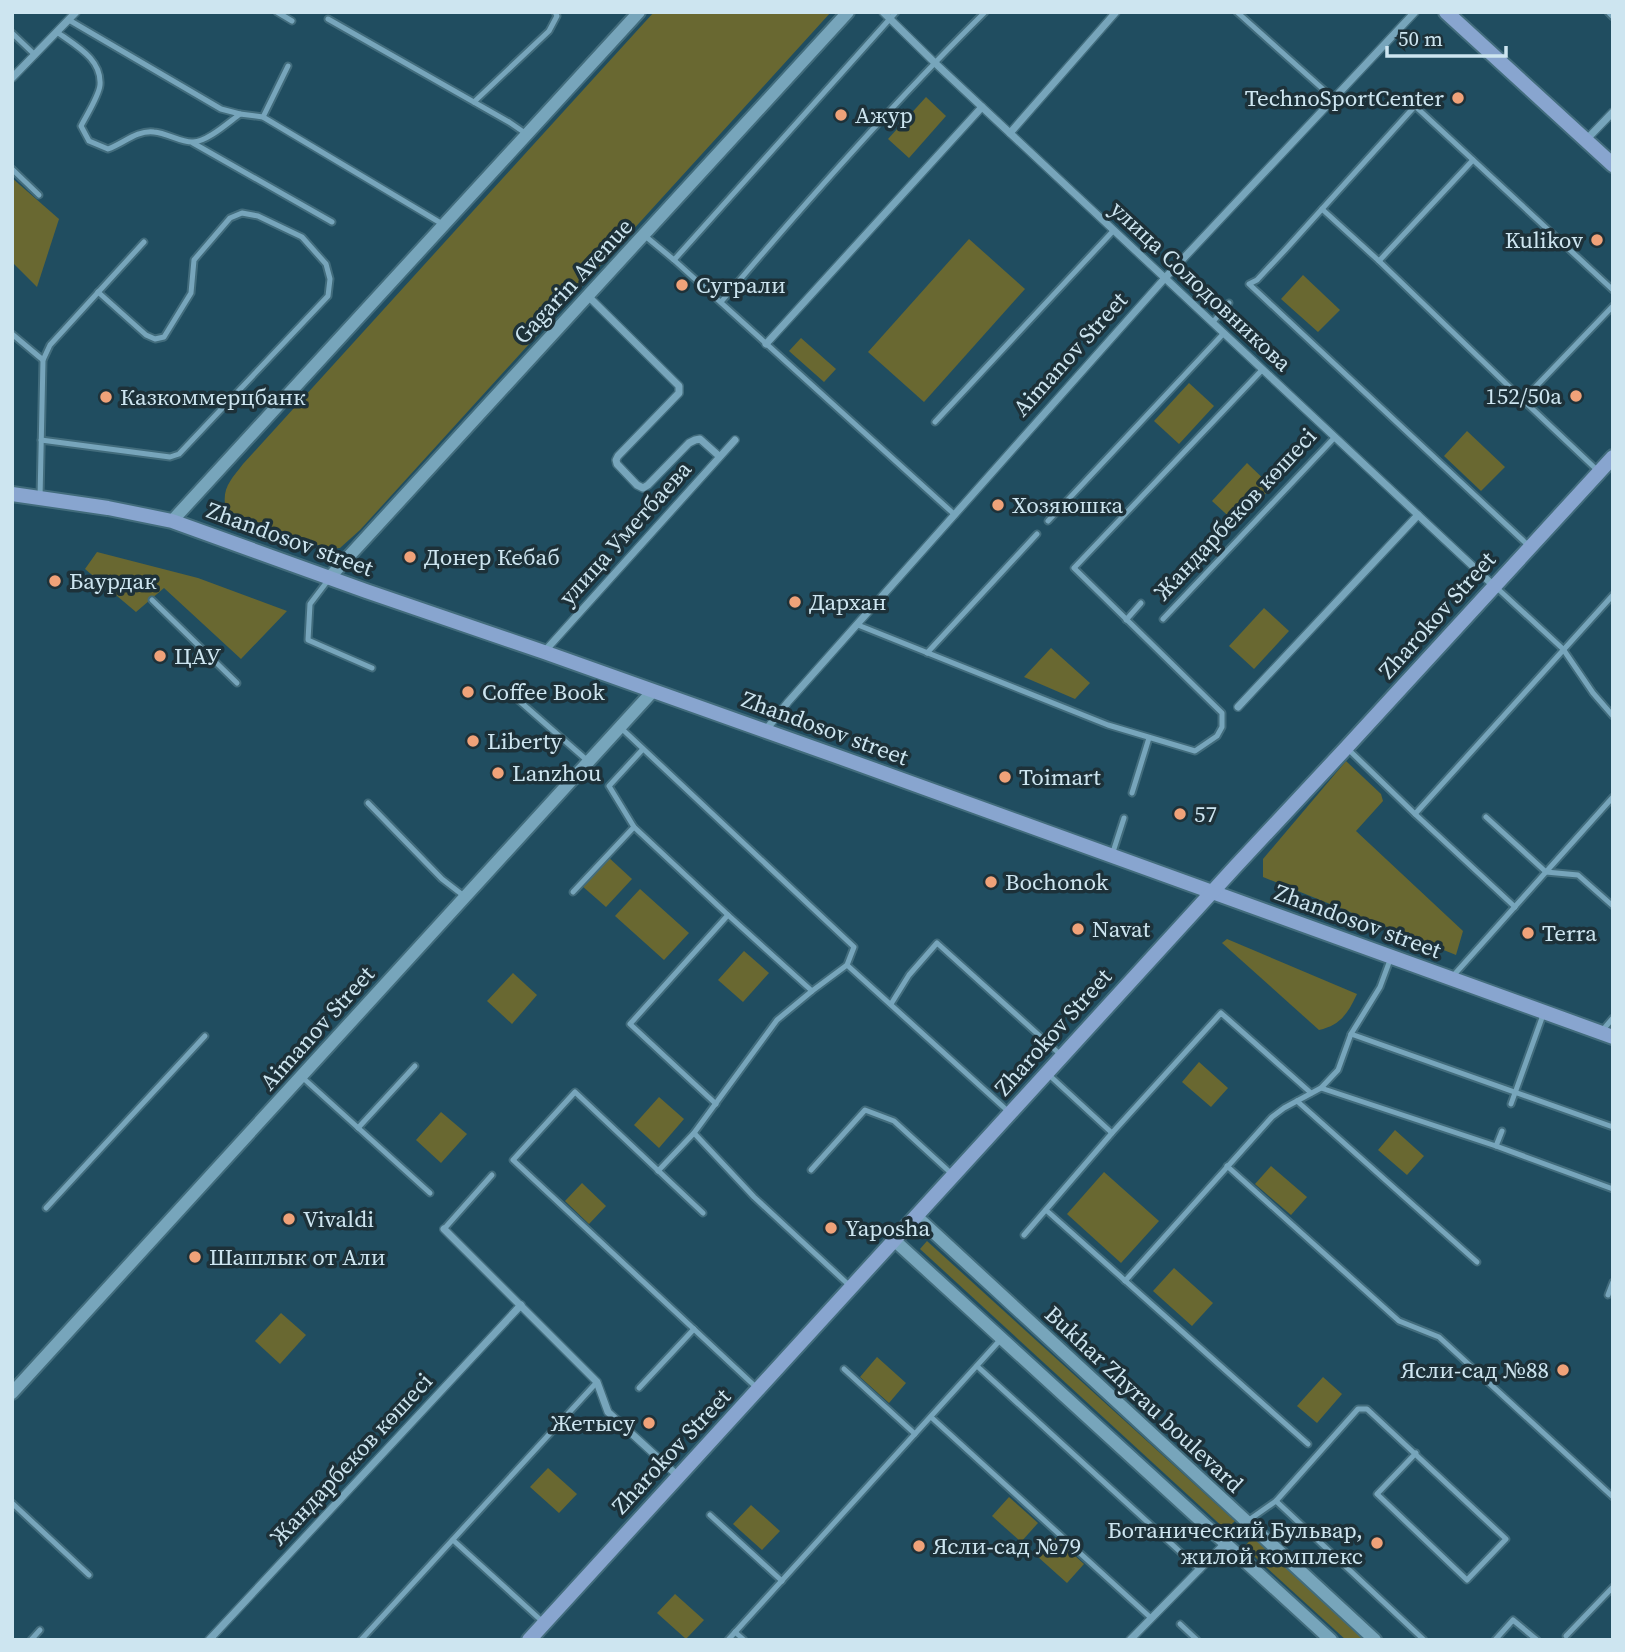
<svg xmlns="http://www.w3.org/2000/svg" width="1625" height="1652" font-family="'Source Serif 4',serif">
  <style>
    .green { fill: #696831 }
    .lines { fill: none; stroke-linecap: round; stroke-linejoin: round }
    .service-casing { stroke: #426c7c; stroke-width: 9 }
    .minor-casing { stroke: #426c7c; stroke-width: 10 }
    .tertiary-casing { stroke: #426c7c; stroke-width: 16 }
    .secondary-casing { stroke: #426c7c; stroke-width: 18 }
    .service { stroke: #77a5bb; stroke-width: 5 }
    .minor { stroke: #77a5bb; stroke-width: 7 }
    .tertiary { stroke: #77a5bb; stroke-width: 12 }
    .secondary { stroke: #88a5cf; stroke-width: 14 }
    .poi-dot { fill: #f0a279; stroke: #1d3139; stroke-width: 2.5 }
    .labels { text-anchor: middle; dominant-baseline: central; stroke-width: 7; stroke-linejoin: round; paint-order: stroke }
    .poi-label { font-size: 23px; fill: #cde5f0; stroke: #1d3139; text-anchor: start }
    .street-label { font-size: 23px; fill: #cde5f0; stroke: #1d3139 }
  </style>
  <rect width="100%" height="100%" fill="#204d60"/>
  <g class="green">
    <path d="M654,12H831L360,530L340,548L328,549L226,510C221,488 231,480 243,464Z"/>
    <polygon points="926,97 946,116 909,158 888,139"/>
    <polygon points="12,178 59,219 37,287 12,262"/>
    <polygon points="969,239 1025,289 924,402 868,352"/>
    <polygon points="1303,275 1340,310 1318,332 1281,299"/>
    <polygon points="801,338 836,369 824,382 789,351"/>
    <polygon points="1189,383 1214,406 1179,444 1154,421"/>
    <polygon points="1467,431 1505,467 1481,491 1444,456"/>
    <polygon points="1247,463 1272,487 1237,524 1212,501"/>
    <polygon points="97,552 198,578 287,611 241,659 164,588 136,612 85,569"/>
    <polygon points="1264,608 1289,631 1254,669 1229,646"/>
    <polygon points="1051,648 1090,683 1075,699 1024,677"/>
    <polygon points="1346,761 1381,794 1383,801 1356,831 1463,931 1456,955 1263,877 1263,859"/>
    <polygon points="607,856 632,879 606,907 581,885"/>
    <polygon points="640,889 689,933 664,960 615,916"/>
    <path d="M1227,939L1357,994C1348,1013 1341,1025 1319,1030L1222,943Z"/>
    <polygon points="744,951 769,973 743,1002 718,980"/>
    <polygon points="513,973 537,995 512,1024 487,1001"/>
    <polygon points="1199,1062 1228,1088 1211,1107 1182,1082"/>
    <polygon points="659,1097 684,1119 659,1148 634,1125"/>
    <polygon points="441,1112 467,1134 441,1163 416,1140"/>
    <polygon points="1395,1130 1424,1156 1407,1175 1378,1150"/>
    <polygon points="1271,1166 1307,1197 1291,1215 1255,1184"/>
    <polygon points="1104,1172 1159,1221 1121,1263 1067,1214"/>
    <polygon points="582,1183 606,1206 589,1224 565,1201"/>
    <polygon points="927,1241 1235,1521 1226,1530 920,1249"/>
    <polygon points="1174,1268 1213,1303 1192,1326 1153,1291"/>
    <polygon points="281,1313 306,1335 280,1364 255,1341"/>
    <polygon points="877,1357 906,1383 889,1403 860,1377"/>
    <polygon points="1323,1377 1342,1394 1317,1423 1297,1406"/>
    <polygon points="548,1468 577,1494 559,1513 530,1487"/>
    <polygon points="1009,1497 1038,1523 1021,1542 992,1516"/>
    <polygon points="751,1505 780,1531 762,1550 733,1524"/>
    <polygon points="1253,1537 1366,1640 1346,1640 1244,1547"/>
    <polygon points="1055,1538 1084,1564 1067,1583 1038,1557"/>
    <polygon points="675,1594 704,1620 686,1639 657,1613"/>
  </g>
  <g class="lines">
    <g class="service-casing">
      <g id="service">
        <polyline points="277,12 292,21"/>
        <polyline points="1237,12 1334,99"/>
        <polyline points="1608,12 1613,17"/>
        <polyline points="328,19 509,122 525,133"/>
        <polyline points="69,20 221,109 240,114"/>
        <path d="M57,32C76,46 102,59 100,85C99,96 86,116 81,126L89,141L108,149C124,143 137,130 154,132C167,133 180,142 192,142C206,143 229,122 240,114L263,117L444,225"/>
        <polyline points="12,33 35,55"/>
        <polyline points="474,102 549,31 557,16 555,12"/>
        <polyline points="263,117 288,66"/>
        <polyline points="193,143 332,222"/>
        <polyline points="1473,160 1379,261 1523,400 1613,306"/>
        <polyline points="12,169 39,195"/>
        <polyline points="1322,209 1379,261"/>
        <polyline points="644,235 674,260 955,515"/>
        <polyline points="674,260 896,12"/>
        <path d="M721,302C805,203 892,104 985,12"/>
        <polyline points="1213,322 1229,303"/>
        <polyline points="12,334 43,360"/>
        <polyline points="1523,400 1597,470"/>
        <polyline points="935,422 1114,230"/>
        <polyline points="41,440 170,457 179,454 328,296 330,279 326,264 302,237 258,216 242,213 230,218 194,260 191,293 164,337 155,339 146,335 98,292"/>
        <polyline points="40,498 43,360 50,345 144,242"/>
        <polyline points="1048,521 1224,333"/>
        <polyline points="1530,547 1249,284 1257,280 1285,250 1415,106 1613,290"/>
        <polyline points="329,579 310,604 308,640 372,668"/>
        <polyline points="1497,588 1563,649 1593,693 1613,716"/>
        <polyline points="152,600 237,683"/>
        <polyline points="1163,619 1335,437"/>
        <polyline points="1126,620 1141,603"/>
        <polyline points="858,625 1108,725 1195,751 1217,736 1222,727 1222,713 1074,568 1262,370"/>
        <polyline points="927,653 1037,534"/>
        <polyline points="509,692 589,762"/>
        <polyline points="620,727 854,947 847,965 1010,1113"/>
        <polyline points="643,749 609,786 634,827 728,915 812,991"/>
        <polyline points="1348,749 1415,814 1613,595"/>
        <polyline points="1132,793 1149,738"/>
        <polyline points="368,803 442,879 464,896"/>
        <polyline points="1415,814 1515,907"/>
        <polyline points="1486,817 1546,872 1578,875 1613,906"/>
        <polyline points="1112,855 1124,818"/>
        <polyline points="573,892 634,827"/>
        <polyline points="1453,976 1613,797"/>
        <polyline points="891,1004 909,975 937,943 1062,1056"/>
        <polyline points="1601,1032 1613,1018"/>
        <polyline points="1351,1034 1613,1127"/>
        <polyline points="1048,1074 1112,1133"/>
        <polyline points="302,1077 430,1193"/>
        <polyline points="1321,1088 1496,1146 1613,1189"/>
        <polyline points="1297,1101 1477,1262"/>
        <polyline points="716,1104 630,1024 728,915"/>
        <polyline points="1511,1104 1543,1015"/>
        <polyline points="358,1128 415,1066"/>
        <polyline points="694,1133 754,1197 851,1287"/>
        <polyline points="1496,1146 1502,1131"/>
        <polyline points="1227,1166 1399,1321 1439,1337 1613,1497"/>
        <polyline points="811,1170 865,1110 894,1121 953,1175"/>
        <polyline points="658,1171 694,1133 777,1020 812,991 847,965"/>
        <polyline points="46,1208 205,1036"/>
        <polyline points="1046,1210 1308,1444"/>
        <polyline points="703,1213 575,1092 513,1160 758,1389"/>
        <polyline points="444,1229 492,1175"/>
        <polyline points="1024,1235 1112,1133 1221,1013 1311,1093"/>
        <polyline points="1125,1281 1272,1117 1284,1108 1321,1088 1338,1070 1351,1034 1380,987 1390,960"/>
        <polyline points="1608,1295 1613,1282"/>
        <polyline points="977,1366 1200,1570"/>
        <polyline points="844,1369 915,1434"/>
        <polyline points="639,1388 694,1329"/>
        <polyline points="931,1417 1151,1618"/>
        <polyline points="1276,1501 1424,1640"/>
        <polyline points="12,1503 89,1575"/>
        <polyline points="710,1515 782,1581"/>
        <polyline points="1246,1522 1276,1501 1358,1409 1367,1409 1506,1539 1467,1580 1377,1494 1416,1453"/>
        <polyline points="453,1540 544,1623"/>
        <polyline points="1180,1624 1197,1640"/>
        <polyline points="735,1632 744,1640"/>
        <polyline points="1566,1636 1613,1587"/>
        <polyline points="31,1640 40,1630"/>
        <polyline points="361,1640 597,1382"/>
        <polyline points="728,1640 1001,1339"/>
        <polyline points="1495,1640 1513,1620 1537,1640"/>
      </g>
    </g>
    <g class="minor-casing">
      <g id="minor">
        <polyline points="883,12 934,62 1494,586"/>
        <polyline points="12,78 76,12"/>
        <polyline points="1010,133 1116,12"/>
        <polyline points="1586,140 1613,112"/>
        <polyline points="588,296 679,386 679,393 618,456 616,460 617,464 637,485 643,488 648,485 689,443 695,440 700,439 719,456"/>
        <polyline points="766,344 982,107"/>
        <polyline points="544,652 735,440"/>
        <polyline points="1238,707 1418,515"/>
        <polyline points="765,731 788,702 1165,278 1415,12"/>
        <polyline points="444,1229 597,1382 608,1412 678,1476"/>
        <polyline points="209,1640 521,1305"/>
        <polyline points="1130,1640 1246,1522"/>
      </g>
    </g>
    <g class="tertiary-casing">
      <g id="tertiary">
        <polyline points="172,521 639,12"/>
        <polyline points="329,578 848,12"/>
        <polyline points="916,1216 1375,1640"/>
        <polyline points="894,1240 1331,1640"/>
        <polyline points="12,1393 653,691"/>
      </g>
    </g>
    <g class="secondary-casing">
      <g id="secondary">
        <polyline points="1446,12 1613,165"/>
        <polyline points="12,494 108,508 172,521 366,591 544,652 839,757 1613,1037"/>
        <polyline points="529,1640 1235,867 1346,748 1613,457"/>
      </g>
    </g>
    <use href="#service" class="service"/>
    <use href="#minor" class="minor"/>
    <use href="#tertiary" class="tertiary"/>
    <use href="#secondary" class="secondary"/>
  </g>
  <g class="poi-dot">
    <circle cx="1458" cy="98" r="7"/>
    <circle cx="841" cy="115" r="7"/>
    <circle cx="1597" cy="240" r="7"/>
    <circle cx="682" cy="285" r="7"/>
    <circle cx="1576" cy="396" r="7"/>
    <circle cx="106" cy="397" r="7"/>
    <circle cx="998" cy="505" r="7"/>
    <circle cx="410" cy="557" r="7"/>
    <circle cx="55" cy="581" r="7"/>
    <circle cx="795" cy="602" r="7"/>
    <circle cx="160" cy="656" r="7"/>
    <circle cx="468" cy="692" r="7"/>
    <circle cx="473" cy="741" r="7"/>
    <circle cx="498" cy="773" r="7"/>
    <circle cx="1005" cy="777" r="7"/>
    <circle cx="1180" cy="814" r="7"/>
    <circle cx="991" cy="882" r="7"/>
    <circle cx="1078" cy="929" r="7"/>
    <circle cx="1528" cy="933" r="7"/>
    <circle cx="289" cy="1219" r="7"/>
    <circle cx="831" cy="1228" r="7"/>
    <circle cx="195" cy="1257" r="7"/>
    <circle cx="1563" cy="1370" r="7"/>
    <circle cx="649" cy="1423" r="7"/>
    <circle cx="1377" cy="1543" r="7"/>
    <circle cx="919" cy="1546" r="7"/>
  </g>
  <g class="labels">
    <g class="poi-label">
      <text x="1444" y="98" text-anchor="end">TechnoSportCenter</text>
      <text x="855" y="115">Ажур</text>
      <text x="1583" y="240" text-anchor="end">Kulikov</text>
      <text x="696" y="285">Суграли</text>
      <text x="1562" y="396" text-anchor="end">152/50a</text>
      <text x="120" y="397">Казкоммерцбанк</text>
      <text x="1012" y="505">Хозяюшка</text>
      <text x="424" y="557">Донер Кебаб</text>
      <text x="69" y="581">Баурдак</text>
      <text x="809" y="602">Дархан</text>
      <text x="174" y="656">ЦАУ</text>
      <text x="482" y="692">Coffee Book</text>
      <text x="487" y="741">Liberty</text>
      <text x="512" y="773">Lanzhou</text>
      <text x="1019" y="777">Toimart</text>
      <text x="1194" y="814">57</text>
      <text x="1005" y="882">Bochonok</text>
      <text x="1092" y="929">Navat</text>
      <text x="1542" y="933">Terra</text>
      <text x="303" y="1219">Vivaldi</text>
      <text x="845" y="1228">Yaposha</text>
      <text x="209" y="1257">Шашлык от Али</text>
      <text x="1549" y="1370" text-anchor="end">Ясли-сад №88</text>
      <text x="635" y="1423" text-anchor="end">Жетысу</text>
      <text x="1363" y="1530" text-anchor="end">Ботанический Бульвар,<tspan x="1363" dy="26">жилой комплекс</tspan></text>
      <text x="933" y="1546">Ясли-сад №79</text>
    </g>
    <g class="street-label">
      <text transform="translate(573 281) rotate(-47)">Gagarin Avenue</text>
      <text transform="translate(1201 286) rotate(43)">улица Солодовникова</text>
      <text transform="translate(1070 354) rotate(-48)">Aimanov Street</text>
      <text transform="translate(1235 514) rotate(-47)">Жандарбеков көшесі</text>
      <text transform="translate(625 533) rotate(-48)">улица Уметбаева</text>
      <text transform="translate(290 539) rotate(20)">Zhandosov street</text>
      <text transform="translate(1437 615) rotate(-48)">Zharokov Street</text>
      <text transform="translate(825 728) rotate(20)">Zhandosov street</text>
      <text transform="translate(1358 921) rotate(20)">Zhandosov street</text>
      <text transform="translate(317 1028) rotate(-48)">Aimanov Street</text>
      <text transform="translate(1053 1032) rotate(-48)">Zharokov Street</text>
      <text transform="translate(1144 1399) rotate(43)">Bukhar Zhyrau boulevard</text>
      <text transform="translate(671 1451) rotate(-47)">Zharokov Street</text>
      <text transform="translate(351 1459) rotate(-47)">Жандарбеков көшесі</text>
    </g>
  </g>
  <rect width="1625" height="1652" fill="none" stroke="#cde5f0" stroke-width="28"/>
  <path d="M1387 46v10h119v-10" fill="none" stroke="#cde5f0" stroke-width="3.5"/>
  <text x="1398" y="46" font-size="21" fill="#cde5f0" stroke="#1d3139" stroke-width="5" paint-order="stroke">50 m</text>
</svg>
